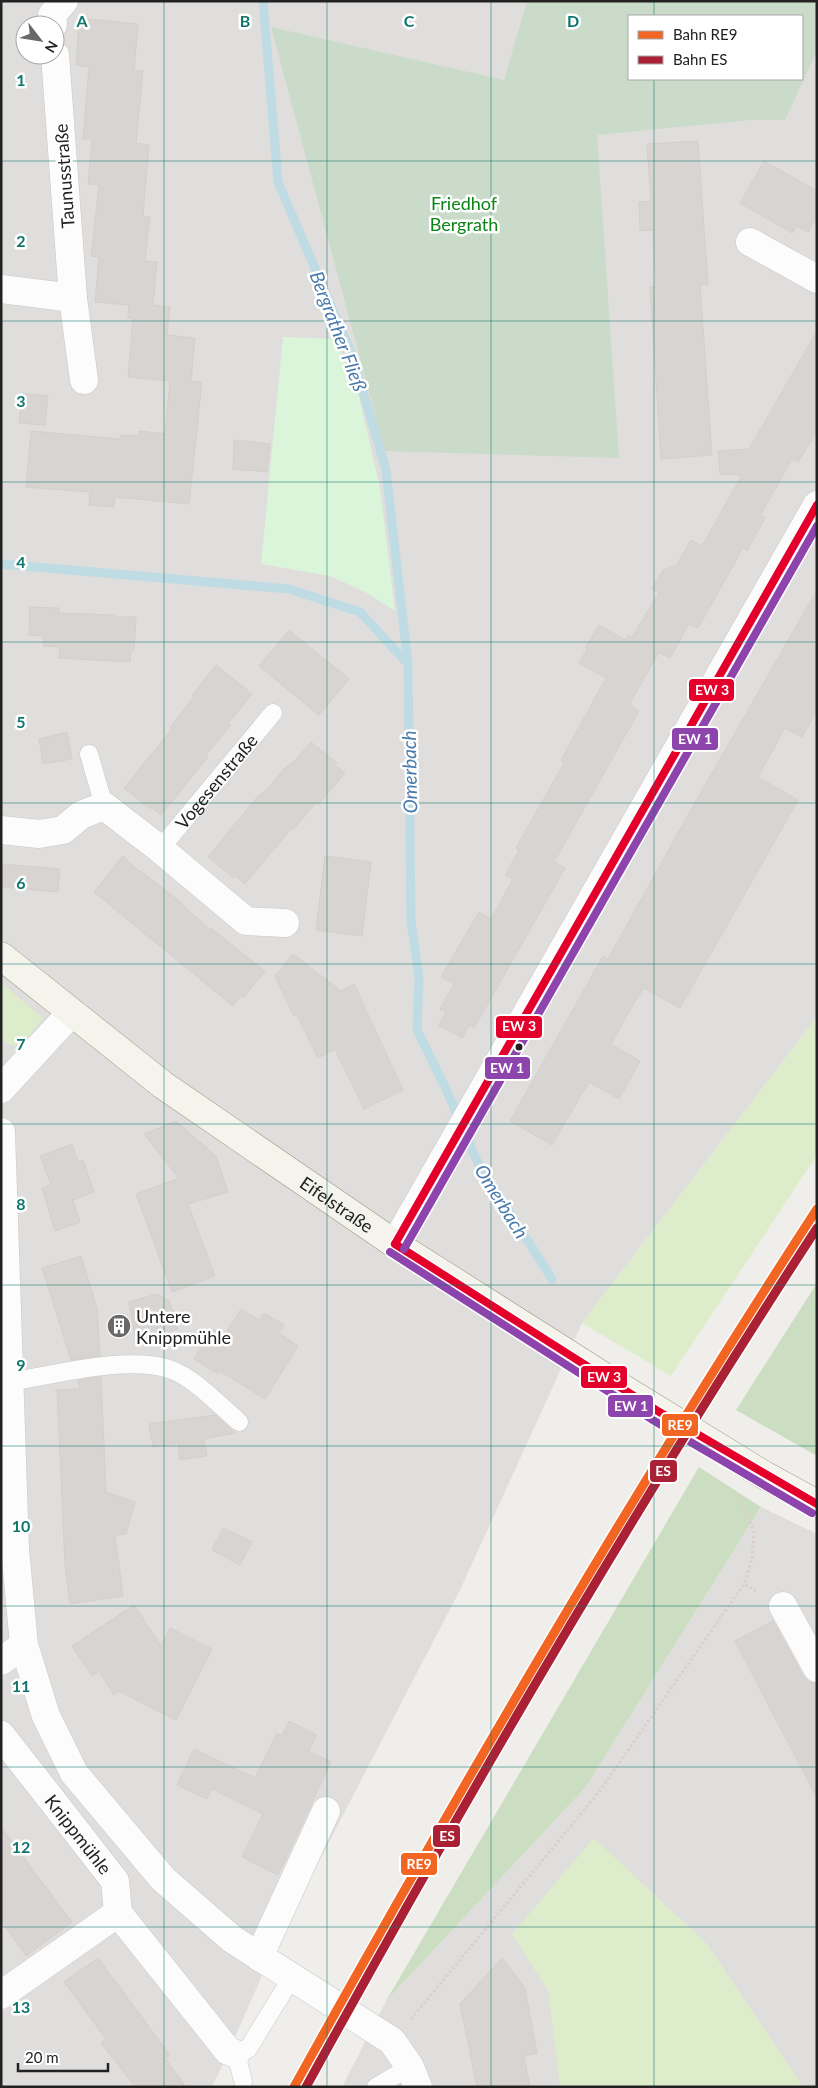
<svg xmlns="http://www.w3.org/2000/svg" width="818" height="2088" font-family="Lato,sans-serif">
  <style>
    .residential { fill: #dfdedc; fill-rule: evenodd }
    .grass { fill: #ddeccb }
    .forest { fill: #cbdec1 }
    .cemetery { fill: #cadbca; fill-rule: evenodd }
    .park { fill: #daf5da }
    .pier { fill: #dedddd }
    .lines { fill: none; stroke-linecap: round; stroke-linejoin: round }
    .stream { stroke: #bfdbe3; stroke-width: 9 }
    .building { fill: #d7d4d2; stroke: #d3d0cc }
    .service-casing { stroke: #c9c8c7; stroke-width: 19 }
    .minor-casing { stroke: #c9c8c7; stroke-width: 29 }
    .secondary-casing { stroke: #999a82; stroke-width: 29 }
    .path { stroke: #dccecd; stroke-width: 3; stroke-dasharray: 2.5 2.5; stroke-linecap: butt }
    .service { stroke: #fdfcfc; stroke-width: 18 }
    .minor { stroke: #fdfcfc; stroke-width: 28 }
    .secondary { stroke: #f4f4ed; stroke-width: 28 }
    .bus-1-casing { stroke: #fff; stroke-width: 11 }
    .bus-2-casing { stroke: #fff; stroke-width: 11 }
    .bus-1 { stroke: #e4002b; stroke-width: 8 }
    .bus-2 { stroke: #8e44ad; stroke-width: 8 }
    .rail-1-casing { stroke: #fff; stroke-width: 12 }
    .rail-2-casing { stroke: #fff; stroke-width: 12 }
    .rail-1 { stroke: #f26522; stroke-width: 9 }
    .rail-2 { stroke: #aa2135; stroke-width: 9 }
    .grid { fill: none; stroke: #0f766e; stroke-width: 1; stroke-opacity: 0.55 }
    .bus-dot { fill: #222; stroke: #fff; stroke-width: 2 }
    .labels { text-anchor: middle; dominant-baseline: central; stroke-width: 5; stroke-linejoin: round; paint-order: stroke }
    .street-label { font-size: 18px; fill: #222; stroke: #fff }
    .park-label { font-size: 18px; fill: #0c8416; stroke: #fff }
    .poi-label { font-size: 18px; fill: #222; stroke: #fff; text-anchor: start }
    .water-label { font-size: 19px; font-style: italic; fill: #4a7aab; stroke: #fff }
    .grid-label { font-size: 16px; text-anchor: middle; font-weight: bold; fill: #0f766e; stroke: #fff; stroke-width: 5; stroke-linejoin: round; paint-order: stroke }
    .line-badge { stroke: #fff; stroke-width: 2 }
    .badge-label { font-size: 14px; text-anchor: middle; font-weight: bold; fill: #fff }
  </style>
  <rect width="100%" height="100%" fill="#f0eeeb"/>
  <g class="residential">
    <path d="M1,1H817V1017L582,1323L460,1590L277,1942L218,2075L211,2087H1ZM629,16H802V79H629ZM25,25H55V55H25Z"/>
    <polygon points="761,1507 817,1534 817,2087 342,2087 386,2001 585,1788"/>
  </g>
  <g class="grass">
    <polygon points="1,983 43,1018 28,1037 16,1046 4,1042 1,1037"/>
    <polygon points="817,1017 817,1155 671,1376 582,1323"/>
    <polygon points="594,1838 707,1944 803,2087 560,2087 548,1991 512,1934"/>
  </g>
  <g class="forest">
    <polygon points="817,1283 817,1456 736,1410"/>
    <polygon points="699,1467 761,1507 585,1788 386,2001"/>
  </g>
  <path class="cemetery" d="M527,1H817V51L785,120H750L597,135L619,458L385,451L271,27L504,80ZM629,16H802V79H629Z"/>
  <polygon class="park" points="283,337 335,339 356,384 380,487 395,611 365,592 330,576 261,564"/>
  <polygon class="pier" points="461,1089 481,1132 464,1164 443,1121"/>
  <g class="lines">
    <g class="stream">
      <polyline points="263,1 278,182 353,357 386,470 408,664"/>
      <polyline points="1,564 289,589 360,612 408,664 411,922 419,977 417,1030 446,1089 477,1161 552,1279"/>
    </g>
  </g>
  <g class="building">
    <polygon points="79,18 138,24 134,70 143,71 136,143 149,145 143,216 150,217 145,261 157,262 153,305 170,307 167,335 195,338 191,381 202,382 189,504 115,497 114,507 89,505 90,492 26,487 31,431 120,439 120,435 138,436 139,431 165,434 170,381 128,377 133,319 128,318 129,305 95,302 99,257 91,256 99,185 88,184 92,139 83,139 89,67 76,65"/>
    <polygon points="698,141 708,284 700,285 712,455 661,459 650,287 656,287 653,230 640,231 639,202 651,201 647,144"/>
    <polygon points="764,161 817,191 817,217 808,232 797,226 792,233 740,203"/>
    <polygon points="817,331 817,431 798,462 792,459 760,516 765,518 747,551 743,548 698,628 689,624 670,658 659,652 629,705 639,711 554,862 565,868 474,1028 469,1025 462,1038 439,1025 446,1012 440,1009 454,984 441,977 479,912 491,919 513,879 505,875 519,850 516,848 564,763 561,760 606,678 579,663 587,649 585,648 599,625 625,640 629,635 632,637 659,593 652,589 663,570 676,566 691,540 702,546 742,475 720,474 718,451 749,449"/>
    <polygon points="22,393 48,396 45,425 19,423"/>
    <polygon points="234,440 270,444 267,472 233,469"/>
    <polygon points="817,590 817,710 802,737 785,728 758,777 798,800 680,1008 644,988 635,1001 611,1044 640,1061 619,1099 589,1082 552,1145 510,1121 603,956 608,959 688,815"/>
    <polygon points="30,607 59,608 59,613 115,615 114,617 136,617 134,650 131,650 130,662 59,658 60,647 43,646 44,636 29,635"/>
    <polygon points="289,630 349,679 319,715 259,666"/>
    <polygon points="216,665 252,694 228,723 231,725 206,755 208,757 161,815 151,807 150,809 124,788 172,729 170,727 194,697 192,695"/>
    <polygon points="67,732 72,759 43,764 39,739"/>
    <polygon points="311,742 337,763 335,765 345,773 318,805 318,800 294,829 292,828 245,884 236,876 234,878 208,857 258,796 268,789 284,769 295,761"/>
    <polygon points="123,856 140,872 141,871 181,903 210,930 211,928 265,971 243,998 241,996 233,1006 94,892"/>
    <polygon points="325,856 371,862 362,936 316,930"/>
    <polygon points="1,864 60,869 58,892 1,887"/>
    <polygon points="293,954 341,991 354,984 403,1090 364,1109 335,1049 318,1058 297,1015 294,1016 275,976"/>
    <polygon points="176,1121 216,1156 228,1192 188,1204 215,1276 172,1292 136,1194 179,1178 144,1134"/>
    <polygon points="72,1144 78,1162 83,1160 94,1192 73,1200 80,1222 55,1231 42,1188 51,1185 40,1156"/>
    <polygon points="81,1256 97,1308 100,1356 71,1360 42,1268"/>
    <polygon points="157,1294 170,1302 178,1329 136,1342 129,1302"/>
    <polygon points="241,1309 259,1320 264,1313 284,1325 279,1333 298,1346 265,1399 220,1371 218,1374 194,1359 213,1329 224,1336"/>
    <polygon points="101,1377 106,1492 135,1502 126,1534 115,1535 123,1596 70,1604 65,1565 57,1390 80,1389 78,1380"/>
    <polygon points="215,1415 235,1433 204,1439 207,1456 180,1460 178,1443 153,1447 149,1424"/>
    <polygon points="223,1528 252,1542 240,1565 212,1550"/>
    <polygon points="134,1605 161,1646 170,1628 212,1649 176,1720 119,1691 114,1695 99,1671 92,1676 72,1646"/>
    <polygon points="773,1621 803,1676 809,1682 817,1684 817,1798 735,1641"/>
    <polygon points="289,1721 317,1735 309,1751 331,1762 278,1875 242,1857 263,1814 212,1789 207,1799 177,1785 194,1749 255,1778 277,1733 282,1736"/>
    <polygon points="1,1827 72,1922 26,1956 1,1921"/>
    <polygon points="98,1958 170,2055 165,2058 186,2087 135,2087 101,2043 106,2039 64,1982"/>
    <polygon points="502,1958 525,1988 537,2053 524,2056 530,2087 477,2087 460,2004"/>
  </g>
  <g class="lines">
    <g class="service-casing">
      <g id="service">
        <polyline points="89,754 104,806"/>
        <path id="s1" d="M160,849L273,713"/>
        <path d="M10,1382C53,1375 128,1355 169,1369C194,1377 219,1405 239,1422"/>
        <polyline points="243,2081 236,2054 248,2049 292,1977"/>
        <polyline points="376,2087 410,2067"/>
      </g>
    </g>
    <g class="minor-casing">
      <g id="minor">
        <polyline points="53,25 52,15 64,1"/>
        <polyline points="750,242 817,279"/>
        <polyline points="1,289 73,298 55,55"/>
        <polyline points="73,298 84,380"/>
        <polyline points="1,830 39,834 63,830 81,815 104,806 160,849 246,921 285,923"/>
        <polyline points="1,1089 71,1013"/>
        <polyline points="1,1132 15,1549 24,1645 46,1716 74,1773 163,1879 232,1939 392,2041 410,2067 418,2087"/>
        <polyline points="395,1244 817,505"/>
        <polyline points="783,1606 817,1668"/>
        <polyline points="1,1661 24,1645"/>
        <path id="s2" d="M1,1735L115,1881L118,1913L228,2051L236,2054"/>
        <polyline points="259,1957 326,1811"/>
        <polyline points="1,1995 118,1913"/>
      </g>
    </g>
    <g class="secondary-casing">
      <g id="secondary">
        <path id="s3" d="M1,956L163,1085L395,1244L614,1383L764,1475L817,1504"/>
      </g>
    </g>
    <g class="path">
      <polyline points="738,1494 754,1533 752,1559 744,1584"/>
      <polyline points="411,2019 599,1792 744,1584 758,1592"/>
    </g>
    <use href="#service" class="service"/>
    <use href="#minor" class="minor"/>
    <use href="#secondary" class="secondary"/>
    <g class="bus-1-casing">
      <g id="bus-1">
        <polyline points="395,1244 817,505"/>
        <polyline points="395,1244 656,1410 817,1504"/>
      </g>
    </g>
    <g class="bus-2-casing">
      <g id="bus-2">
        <polyline points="404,1249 817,526"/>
        <polyline points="390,1252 651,1419 812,1513"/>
      </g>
    </g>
    <use href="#bus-1" class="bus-1"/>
    <use href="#bus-2" class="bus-2"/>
    <g class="rail-1-casing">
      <path id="rail-1" d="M294,2087C459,1789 631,1495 817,1209"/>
    </g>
    <g class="rail-2-casing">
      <path id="rail-2" d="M306,2087C467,1795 635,1507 817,1228"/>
    </g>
    <use href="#rail-1" class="rail-1"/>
    <use href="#rail-2" class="rail-2"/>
  </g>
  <path class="grid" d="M164,1V2087M327,1V2087M491,1V2087M654,1V16M654,79V2087M1,161H817M1,321H817M1,482H817M1,642H817M1,803H817M1,964H817M1,1124H817M1,1285H817M1,1446H817M1,1606H817M1,1767H817M1,1927H817"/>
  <defs>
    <g id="building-disc" transform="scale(1.25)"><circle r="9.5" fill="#6a6968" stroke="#fff"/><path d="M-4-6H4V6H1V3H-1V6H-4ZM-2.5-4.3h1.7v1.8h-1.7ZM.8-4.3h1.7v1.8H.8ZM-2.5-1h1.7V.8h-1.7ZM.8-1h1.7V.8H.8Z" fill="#fff"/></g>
  </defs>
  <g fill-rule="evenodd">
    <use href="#building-disc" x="119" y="1326"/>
  </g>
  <circle class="bus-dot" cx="519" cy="1047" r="4.5"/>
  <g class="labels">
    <g class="street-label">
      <text transform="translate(64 176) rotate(-94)">Taunusstraße</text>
      <text stroke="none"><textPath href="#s1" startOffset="88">Vogesenstraße</textPath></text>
      <text stroke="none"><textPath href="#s3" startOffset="418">Eifelstraße</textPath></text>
      <text stroke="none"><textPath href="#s2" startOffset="126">Knippmühle</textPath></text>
    </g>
    <g class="park-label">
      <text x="464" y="203">Friedhof<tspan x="464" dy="21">Bergrath</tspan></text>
    </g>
    <g class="poi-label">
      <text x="136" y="1316">Untere<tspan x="136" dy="21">Knippmühle</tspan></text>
    </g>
    <g class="water-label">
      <text transform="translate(339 331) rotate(69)">Bergrather Fließ</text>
      <text transform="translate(409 772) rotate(-91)">Omerbach</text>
      <text transform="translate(502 1201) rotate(58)">Omerbach</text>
    </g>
  </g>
  <g class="grid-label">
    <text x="82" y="27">A</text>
    <text x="245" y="27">B</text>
    <text x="409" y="27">C</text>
    <text x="573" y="27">D</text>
    <text x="21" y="86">1</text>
    <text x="21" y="247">2</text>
    <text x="21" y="407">3</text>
    <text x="21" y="568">4</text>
    <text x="21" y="728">5</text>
    <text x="21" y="889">6</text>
    <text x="21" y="1050">7</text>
    <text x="21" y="1210">8</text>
    <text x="21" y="1371">9</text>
    <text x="21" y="1532">10</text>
    <text x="21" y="1692">11</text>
    <text x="21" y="1853">12</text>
    <text x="21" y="2013">13</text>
  </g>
  <g class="line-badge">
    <rect x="688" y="678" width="47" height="24" rx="5" fill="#e4002b"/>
    <rect x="671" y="727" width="48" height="24" rx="5" fill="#8e44ad"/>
    <rect x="495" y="1015" width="48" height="24" rx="5" fill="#e4002b"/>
    <rect x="484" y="1056" width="47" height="24" rx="5" fill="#8e44ad"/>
    <rect x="580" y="1365" width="48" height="24" rx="5" fill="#e4002b"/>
    <rect x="607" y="1394" width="47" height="24" rx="5" fill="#8e44ad"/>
    <rect x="661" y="1413" width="38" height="24" rx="5" fill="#f26522"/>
    <rect x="649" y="1459" width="29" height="24" rx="5" fill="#aa2135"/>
    <rect x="432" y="1824" width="29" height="24" rx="5" fill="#aa2135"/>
    <rect x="400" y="1852" width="38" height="24" rx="5" fill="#f26522"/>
  </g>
  <g class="badge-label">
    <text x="712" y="695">EW 3</text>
    <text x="695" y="744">EW 1</text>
    <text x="519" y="1031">EW 3</text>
    <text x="507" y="1073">EW 1</text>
    <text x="604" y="1382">EW 3</text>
    <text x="631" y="1411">EW 1</text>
    <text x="680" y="1430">RE9</text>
    <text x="663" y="1476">ES</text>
    <text x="447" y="1841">ES</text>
    <text x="419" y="1869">RE9</text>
  </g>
  <rect width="818" height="2088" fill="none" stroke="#222222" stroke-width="5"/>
  <rect x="628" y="15" width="175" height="65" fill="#ffffff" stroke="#a7a7a7"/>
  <rect x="638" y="31" width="25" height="8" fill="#f26522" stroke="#a7a7a7"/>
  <text x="673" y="40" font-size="15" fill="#222222">Bahn RE9</text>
  <rect x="638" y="56" width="25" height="8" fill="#aa2135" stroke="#a7a7a7"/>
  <text x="673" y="65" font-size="15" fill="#222222">Bahn ES</text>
  <g transform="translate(40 40) rotate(121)"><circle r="24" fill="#ffffff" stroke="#a7a7a7"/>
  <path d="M0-4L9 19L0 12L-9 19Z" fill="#6a6968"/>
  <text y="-8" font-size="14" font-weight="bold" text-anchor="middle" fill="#222222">N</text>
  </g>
  <path d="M18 2063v8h90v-8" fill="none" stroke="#222222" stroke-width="2.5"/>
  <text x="25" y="2063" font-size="15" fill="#222222" stroke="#ffffff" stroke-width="4" paint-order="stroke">20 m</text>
</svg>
